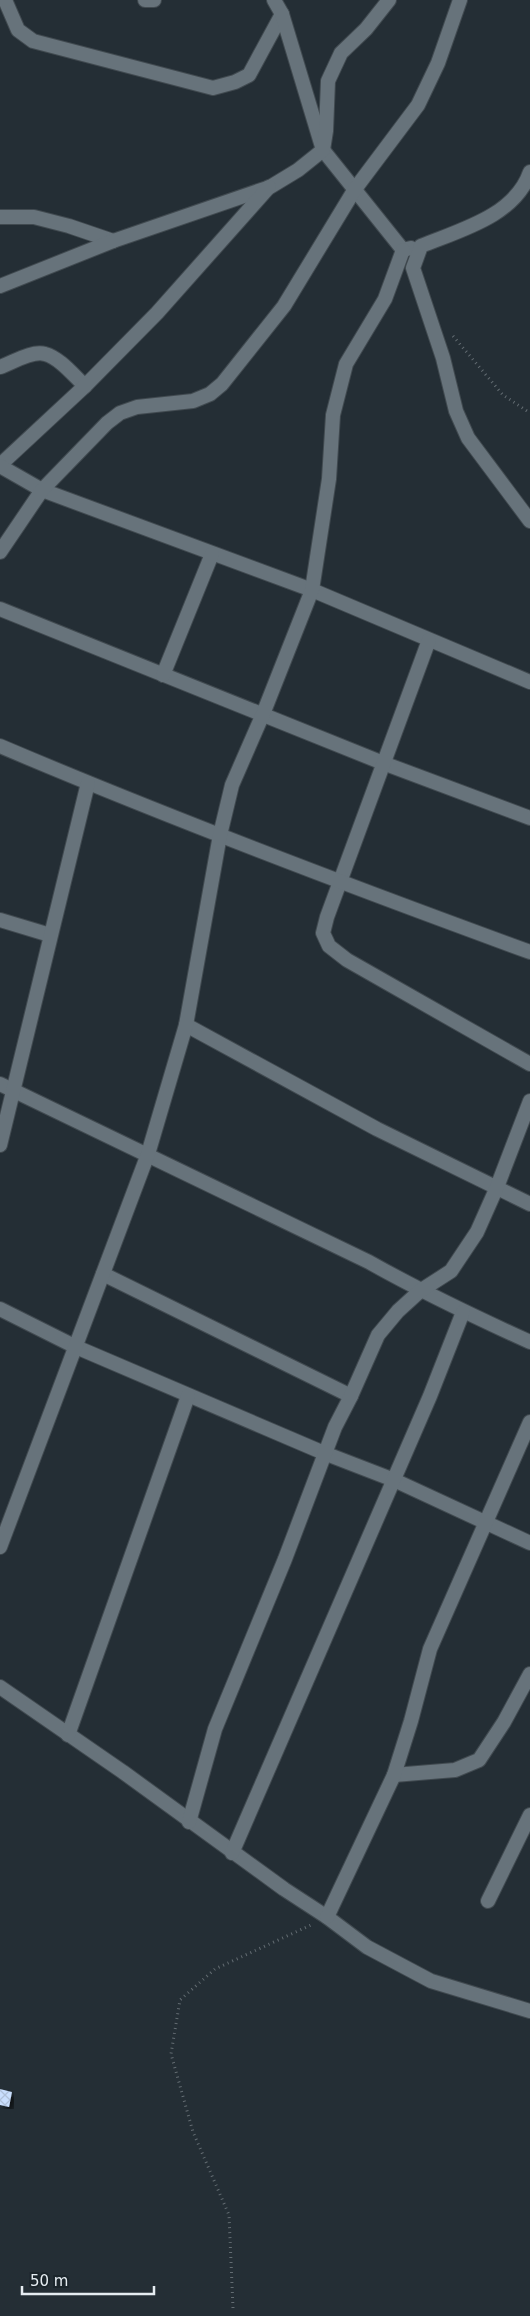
<svg xmlns="http://www.w3.org/2000/svg" width="530" height="2316" font-family="'DejaVu Sans',sans-serif">
  <style>
    .building { fill: url(#building-cross-hatch); filter: url(#shadow) }
    .lines { fill: none; stroke-linecap: round; stroke-linejoin: round }
    .minor-casing { stroke: #414a50; stroke-width: 16 }
    .path { stroke: #636c72; stroke-width: 3; stroke-dasharray: 1 4; stroke-linecap: butt }
    .minor { stroke: #67737b; stroke-width: 14 }
  </style>
  <defs>
    <pattern id="building-cross-hatch" width="8" height="8" patternUnits="userSpaceOnUse" patternTransform="scale(1.25)"><rect width="8" height="8" fill="#c9defd"/><path d="M0 0l8 8M0 8l8-8" fill="none" stroke="#afc0d9"/></pattern>
    <filter id="shadow"><feDropShadow dx="4.5" dy="4.5" stdDeviation="2.5" flood-color="#0009"/></filter>
  </defs>
  <rect width="100%" height="100%" fill="#242e35"/>
  <polygon class="building" points="0,2089 12,2092 9,2107 0,2105"/>
  <g class="lines">
    <g class="minor-casing">
      <g id="minor">
        <polyline points="5,0 18,30 33,41 213,88 235,82 249,75 282,14"/>
        <polyline points="145,0 154,0"/>
        <polyline points="274,0 282,14 323,150 403,250 411,248"/>
        <path d="M530,172C515,216 460,230 421,246L413,268L443,358L456,411L468,438L530,521"/>
        <polyline points="0,217 34,217 69,226 113,241"/>
        <polyline points="0,286 113,241 270,187 298,170 323,150 326,131 328,81 341,53 366,29 389,0"/>
        <path d="M0,367C12,363 32,350 45,354C60,358 74,376 85,386"/>
        <polyline points="0,465 85,386 157,313 269,187"/>
        <polyline points="0,466 42,490 312,590 530,682"/>
        <polyline points="0,552 42,490 107,423 120,413 137,407 193,401 210,394 222,384 284,306 355,189 418,105 438,63 460,0"/>
        <polyline points="0,609 383,763 530,818"/>
        <polyline points="429,640 327,917 323,933 329,946 347,960 530,1064"/>
        <polyline points="163,675 212,554"/>
        <path d="M0,746C174,820 352,887 530,952"/>
        <polyline points="0,920 50,935"/>
        <polyline points="186,1025 377,1129 530,1204"/>
        <path d="M0,1084L369,1262C422,1292 475,1317 530,1342"/>
        <polyline points="0,1145 88,783"/>
        <polyline points="103,1274 351,1396"/>
        <polyline points="0,1309 76,1347 324,1453 394,1480 530,1543"/>
        <polyline points="0,1547 148,1154 186,1025 220,835 232,785 263,714 312,590 329,479 333,415 346,364 385,299 403,250"/>
        <polyline points="0,1687 123,1772 284,1889 327,1917 367,1947 431,1981 530,2011"/>
        <polyline points="68,1735 188,1396"/>
        <polyline points="394,1775 455,1770 479,1760 504,1722 530,1674"/>
        <polyline points="189,1822 215,1729 285,1559 335,1427 351,1396 378,1335 398,1311 420,1291 451,1271 477,1232 497,1187 530,1101"/>
        <polyline points="232,1853 430,1396 463,1312"/>
        <polyline points="488,1901 530,1815"/>
        <polyline points="327,1917 394,1775 411,1721 430,1649 530,1422"/>
      </g>
    </g>
    <g class="path">
      <polyline points="453,336 503,395 530,413"/>
      <polyline points="233,2308 229,2215 193,2132 171,2054 180,2000 215,1969 311,1925"/>
    </g>
    <use href="#minor" class="minor"/>
  </g>
  <path d="M22 2286v8h132v-8" fill="none" stroke="#e6edf2" stroke-width="2.5"/>
  <text x="30" y="2286" font-size="15" fill="#e6edf2" stroke="#1b252b" stroke-width="4" paint-order="stroke">50 m</text>
</svg>
